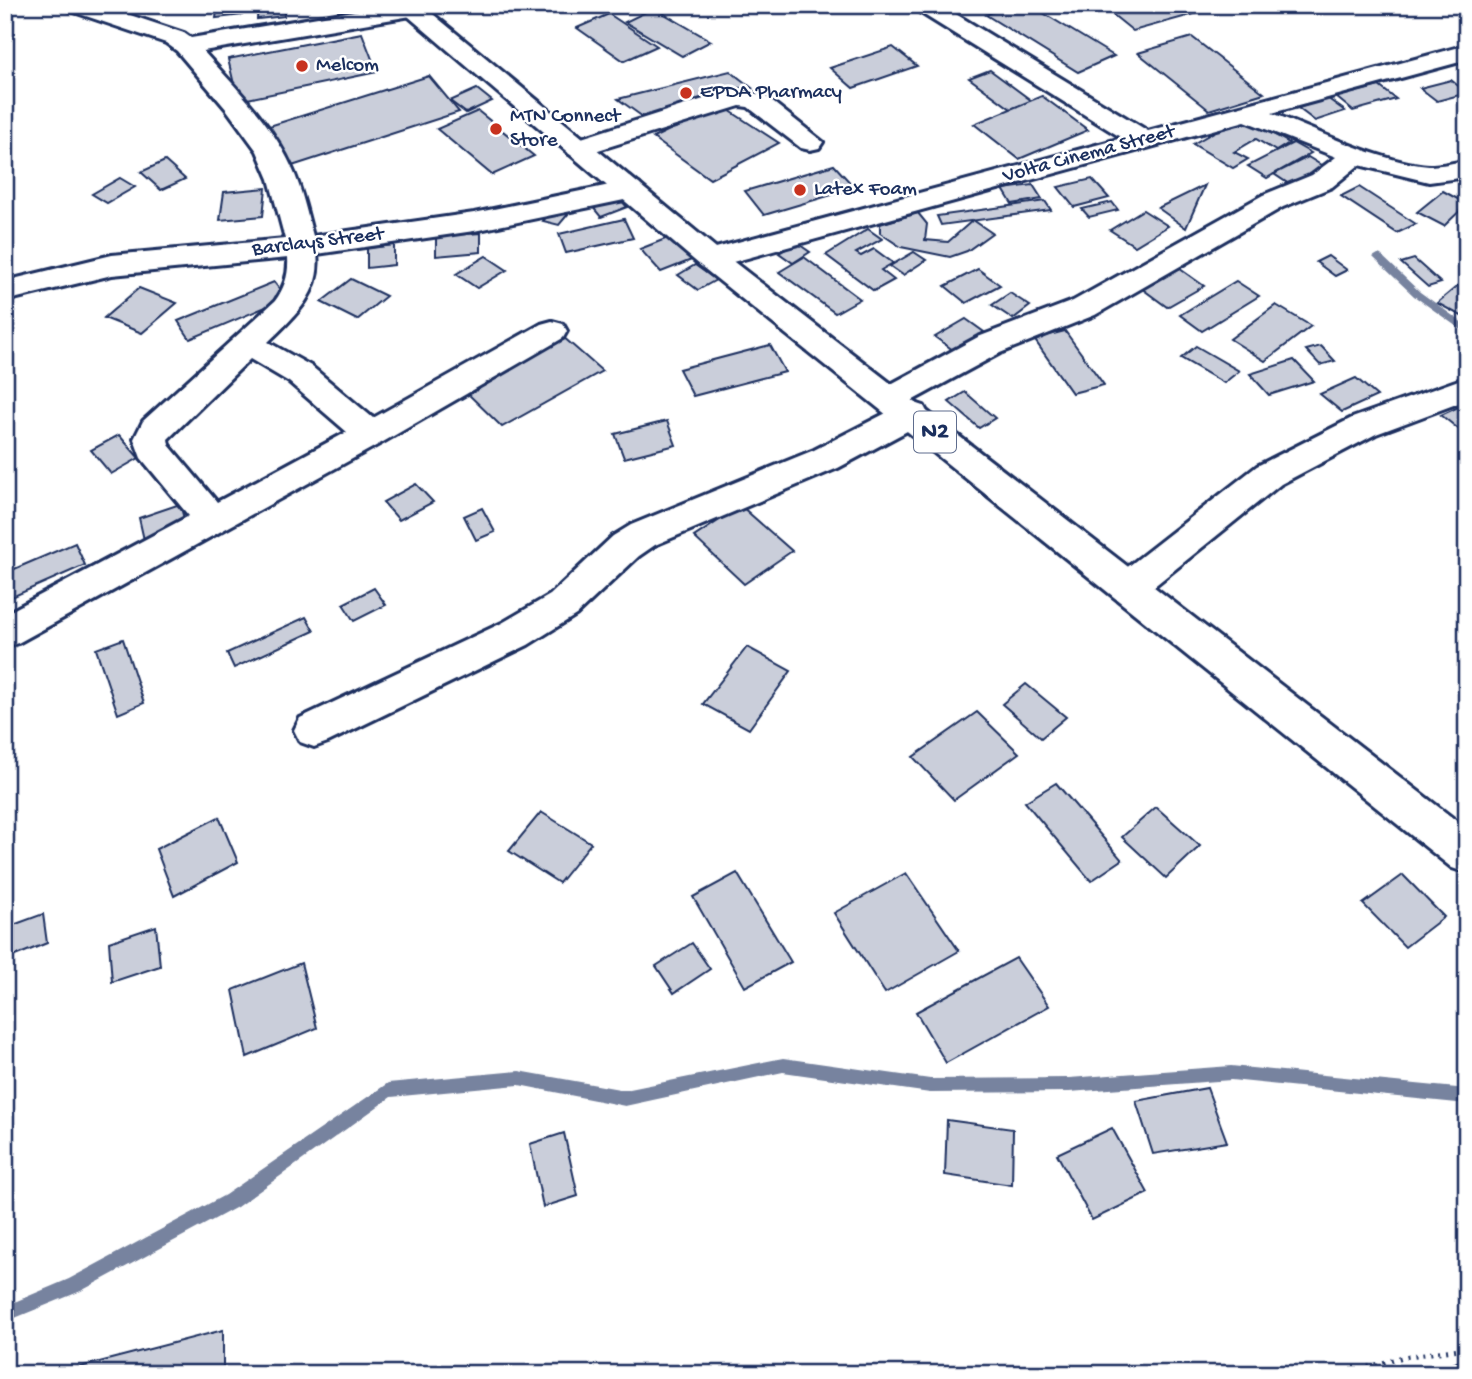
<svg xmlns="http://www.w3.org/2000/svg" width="1472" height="1379" font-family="'Gochi Hand',sans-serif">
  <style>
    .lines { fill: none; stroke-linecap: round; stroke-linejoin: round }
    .stream { fill: #77839f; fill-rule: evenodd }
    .building { fill: #caceda; stroke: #1b2f5e; stroke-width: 2 }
    .minor-casing { stroke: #1b2f5e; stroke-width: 6 }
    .highway-casing { stroke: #1b2f5e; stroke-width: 6 }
    .path { stroke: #1b2f5e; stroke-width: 5; stroke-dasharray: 2 6; stroke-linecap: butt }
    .minor { fill: #fff; fill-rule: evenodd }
    .highway { fill: #fff; fill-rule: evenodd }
    .poi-dot { fill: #c8321e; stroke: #fff; stroke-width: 2.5 }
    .labels { text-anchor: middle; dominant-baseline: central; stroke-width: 5; stroke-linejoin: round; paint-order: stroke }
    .far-poi-label { font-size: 21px; fill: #1b2f5e; stroke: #fff; text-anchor: start }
    .far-street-label { font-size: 21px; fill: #1b2f5e; stroke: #fff }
    .shield { fill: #fff; stroke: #5f6d8e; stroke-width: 2 }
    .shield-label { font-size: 24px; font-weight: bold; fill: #1b2f5e }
  </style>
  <rect width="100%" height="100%" fill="#fff"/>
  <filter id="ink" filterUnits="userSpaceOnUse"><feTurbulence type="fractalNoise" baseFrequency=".0143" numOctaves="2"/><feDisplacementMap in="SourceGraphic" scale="14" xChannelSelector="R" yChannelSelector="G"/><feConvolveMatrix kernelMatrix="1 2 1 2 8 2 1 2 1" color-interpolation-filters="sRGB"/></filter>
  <g filter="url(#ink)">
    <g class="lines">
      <g class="stream">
        <polygon points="1378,254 1381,255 1420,292 1467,326 1467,334 1414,296 1375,259 1373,257"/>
        <polygon points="783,1058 930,1079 1069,1078 1231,1066 1467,1089 1467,1104 1231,1080 1069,1092 930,1093 783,1072 625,1106 519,1085 391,1097 237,1207 81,1291 5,1322 5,1306 69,1279 225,1195 388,1083 519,1071 625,1090"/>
      </g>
    </g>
    <g class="building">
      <polygon points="218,5 243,5 242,15 216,18"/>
      <polygon points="284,5 284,16 257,19 258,7"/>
      <polygon points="1008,5 1030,5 1114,56 1078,72 986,15"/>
      <polygon points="1124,5 1227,5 1133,31 1107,10"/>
      <polygon points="654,8 711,41 682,56 625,22"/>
      <polygon points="609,14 657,46 624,61 577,28"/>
      <polygon points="362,33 377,72 238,101 228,59"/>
      <polygon points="1192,37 1264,93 1209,110 1138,53"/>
      <polygon points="893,47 917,66 853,88 830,68"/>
      <polygon points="990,70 1032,101 1011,109 969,78"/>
      <polygon points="730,71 752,88 643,117 618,99"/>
      <polygon points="429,76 459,112 292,166 266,127"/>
      <polygon points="1451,80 1467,93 1437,101 1420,88"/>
      <polygon points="1379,86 1396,99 1353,111 1336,97"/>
      <polygon points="477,89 492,101 466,113 450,101"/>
      <polygon points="1042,96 1088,130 1019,159 974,124"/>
      <polygon points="1327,98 1345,111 1315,121 1298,108"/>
      <polygon points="721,105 779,143 710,179 653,138"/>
      <polygon points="478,111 534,156 492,175 437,129"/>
      <polygon points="1242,116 1289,143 1276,151 1256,139 1234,152 1248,159 1233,168 1193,144"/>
      <polygon points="1293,143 1311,153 1267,178 1248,166"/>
      <polygon points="1308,157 1329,170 1295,188 1274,174"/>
      <polygon points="165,161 185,179 161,190 141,172"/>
      <polygon points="834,165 855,188 764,215 745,191"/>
      <polygon points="120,178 135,187 107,203 92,194"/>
      <polygon points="1092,179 1109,198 1074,207 1058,187"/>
      <polygon points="1033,185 1042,199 1012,204 1003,189"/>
      <polygon points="1205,185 1186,228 1158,208"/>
      <polygon points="1359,187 1416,224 1397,233 1341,196"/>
      <polygon points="266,188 263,216 220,220 224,192"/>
      <polygon points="1443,191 1467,204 1444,226 1417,212"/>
      <polygon points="617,195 627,207 601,217 591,205"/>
      <polygon points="1045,201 1051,210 941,225 937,216"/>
      <polygon points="1112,202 1118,210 1089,217 1082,209"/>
      <polygon points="553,209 569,213 559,225 543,221"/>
      <polygon points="1143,210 1168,226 1135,246 1110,230"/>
      <polygon points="918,213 927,224 925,240 948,242 973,220 992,233 967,251 950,257 901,247 880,233 880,224"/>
      <polygon points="624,219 633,238 566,253 559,234"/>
      <polygon points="868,229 882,239 856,253 861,256 874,249 893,263 881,270 894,280 874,291 826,255"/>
      <polygon points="481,233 481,252 436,256 436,236"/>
      <polygon points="673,236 694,259 661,272 640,249"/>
      <polygon points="797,243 810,252 793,263 779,253"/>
      <polygon points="394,245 394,265 367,268 367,248"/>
      <polygon points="914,252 926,260 903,275 890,266"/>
      <polygon points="486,256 507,270 477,288 456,274"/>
      <polygon points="1328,256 1347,270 1335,276 1316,262"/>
      <polygon points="804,257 860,299 835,313 779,272"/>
      <polygon points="1414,259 1441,283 1428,287 1401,263"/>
      <polygon points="1173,264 1204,286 1167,307 1137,285"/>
      <polygon points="695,265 716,280 698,290 678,275"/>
      <polygon points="978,269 1000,285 966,303 945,286"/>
      <polygon points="1467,278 1465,303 1467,319 1437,303"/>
      <polygon points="351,279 386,296 357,320 321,302"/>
      <polygon points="1236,281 1259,296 1202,331 1180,315"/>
      <polygon points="274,282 287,298 190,339 178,321"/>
      <polygon points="139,288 177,303 142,333 104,318"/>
      <polygon points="1010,293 1030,306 1013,319 992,305"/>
      <polygon points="1276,305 1311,326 1265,361 1230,339"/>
      <polygon points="966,319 984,332 953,350 935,337"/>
      <polygon points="1065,331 1104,385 1072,393 1034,339"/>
      <polygon points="562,336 602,371 502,427 464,390"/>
      <polygon points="770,345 785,372 693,396 679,369"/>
      <polygon points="1196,346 1239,371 1224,383 1181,358"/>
      <polygon points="1321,346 1335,361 1320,365 1306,350"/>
      <polygon points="1294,360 1314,381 1269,395 1250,374"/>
      <polygon points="1356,378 1377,396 1342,412 1320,394"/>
      <polygon points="965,392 995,418 979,428 949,402"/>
      <polygon points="1467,403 1467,436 1441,415"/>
      <polygon points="667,421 676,445 624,458 615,434"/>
      <polygon points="119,435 139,458 111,474 91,450"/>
      <polygon points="416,484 433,502 399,520 383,502"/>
      <polygon points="180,504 186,526 144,540 139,518"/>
      <polygon points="741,506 792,551 744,584 694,537"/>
      <polygon points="482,508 495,532 476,540 464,516"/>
      <polygon points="75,543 85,565 5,600 5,573"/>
      <polygon points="374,588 386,605 354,621 343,604"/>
      <polygon points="306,617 314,631 234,668 227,653"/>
      <polygon points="123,639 144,703 118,714 96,649"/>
      <polygon points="747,647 791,671 749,729 703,704"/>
      <polygon points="1026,684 1066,717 1041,738 1002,704"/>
      <polygon points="977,712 1019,753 954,800 913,757"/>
      <polygon points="1056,783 1122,860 1091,881 1025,802"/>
      <polygon points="1156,807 1200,846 1166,878 1122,837"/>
      <polygon points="541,812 591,843 559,883 509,851"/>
      <polygon points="219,817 238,862 174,896 156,849"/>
      <polygon points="737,873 791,962 745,987 693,897"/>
      <polygon points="906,873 959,951 885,993 834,913"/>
      <polygon points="1403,875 1444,917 1405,947 1363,904"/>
      <polygon points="43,914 47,943 5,960 5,928"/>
      <polygon points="156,926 160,966 112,982 109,942"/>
      <polygon points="692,943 710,969 674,993 656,966"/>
      <polygon points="1016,958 1049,1006 946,1063 916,1012"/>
      <polygon points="301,963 317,1028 247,1057 233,990"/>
      <polygon points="1207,1088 1227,1142 1153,1154 1136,1101"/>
      <polygon points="947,1120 1013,1129 1012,1185 945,1175"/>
      <polygon points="1112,1128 1148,1193 1092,1220 1057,1154"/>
      <polygon points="564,1133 578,1196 543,1207 530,1144"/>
      <polygon points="223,1330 223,1374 53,1374"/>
      <polygon points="1467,1358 1467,1374 1428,1374"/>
    </g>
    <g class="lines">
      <g class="minor-casing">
        <g id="minor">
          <path d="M64,5H100L184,33L191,38L390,5H420L423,9L419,14L411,16L203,51C235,87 272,123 292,168C302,189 307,214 313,236L474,213L629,181L639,184L643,190L639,196L629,199L474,231L317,254C322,293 294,317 268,342L311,366L373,418L541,324L552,321L563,324L567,331L563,338L383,442L18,643L5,647V614L189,516L141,458L134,439L143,421L275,301C285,287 289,274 288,258L112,275L5,301V281L112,255L285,239L269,179L257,151L227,110L177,51L166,43L68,10ZM250,359L289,382L347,432L217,502L169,445L168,439Z"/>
          <path d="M912,5H941L1148,131L1467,45V60L1272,113C1315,130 1384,163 1429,166C1441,166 1455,162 1467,161V177L1429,182L1359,165L1332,187L1283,207L1095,315L1000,353L906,404L912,402L924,406L928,414L924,422L838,468L655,545L639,556L576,615L528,645L328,742L314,747L300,742L294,730L300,718L502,623L550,595L613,536L631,525L814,450L896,408L880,406L875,398L880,390L978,337L1073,301L1263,195L1312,175L1336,157L1245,121L711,268L701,266L696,259L701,252L1122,138L916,10Z"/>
          <polygon points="740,90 765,96 823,142 819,148 810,150 801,148 748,107 740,106 579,156 569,154 566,148 569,142 713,96"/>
          <polygon points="1467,377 1467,400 1376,434 1281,484 1142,596 1129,600 1116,596 1111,586 1116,576 1257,466 1352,418"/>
        </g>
      </g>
      <g class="highway-casing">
        <polygon id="highway" points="395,5 422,5 721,252 1467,829 1467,873 1452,868 701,266"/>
      </g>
      <polyline class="path" points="1345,1374 1403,1357 1467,1348"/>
      <use href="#minor" class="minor"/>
      <use href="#highway" class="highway"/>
    </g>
  </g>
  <g class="poi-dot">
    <circle cx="302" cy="66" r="7"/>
    <circle cx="686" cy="93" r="7"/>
    <circle cx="496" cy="129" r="7"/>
    <circle cx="800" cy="190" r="7"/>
  </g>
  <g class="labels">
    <g class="far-poi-label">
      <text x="316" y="66">Melcom</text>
      <text x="700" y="93">EPDA Pharmacy</text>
      <text x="510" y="117">MTN Connect<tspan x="510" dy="24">Store</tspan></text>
      <text x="814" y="190">Latex Foam</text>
    </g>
    <g class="far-street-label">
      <text transform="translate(1089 155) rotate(-15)">Volta Cinema Street</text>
      <text transform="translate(318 243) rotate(-7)">Barclays Street</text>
    </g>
    <rect class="shield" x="914" y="411.5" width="42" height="41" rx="5"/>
    <g class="shield-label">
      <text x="935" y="432">N2</text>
    </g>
  </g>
  <rect width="1472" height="1379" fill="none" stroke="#fff" stroke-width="28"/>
  <rect x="14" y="14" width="1444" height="1351" fill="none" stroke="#1b2f5e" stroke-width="2.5" filter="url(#ink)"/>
</svg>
